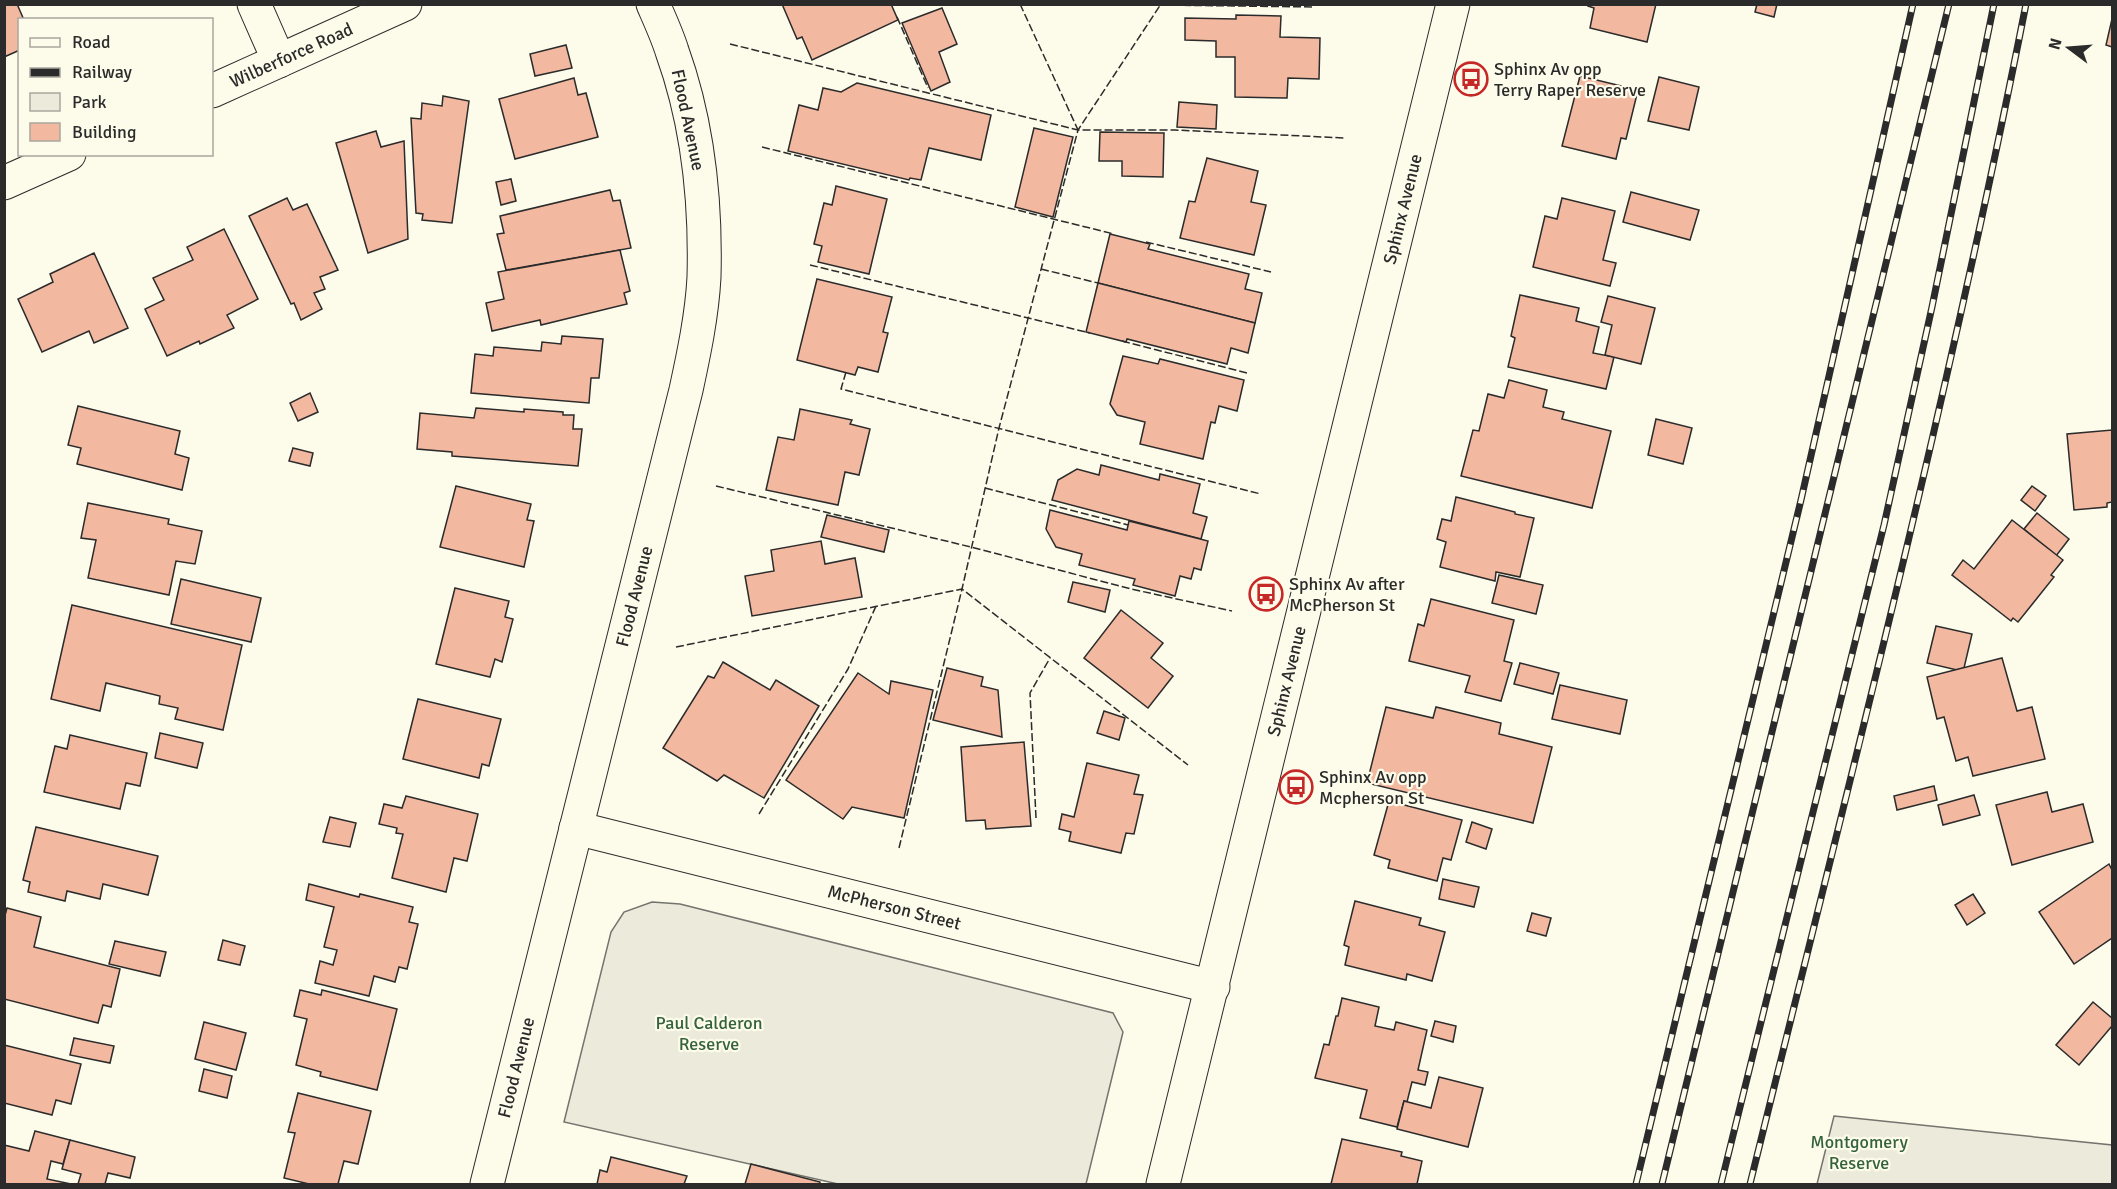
<svg xmlns="http://www.w3.org/2000/svg" width="2117" height="1189" font-family="Signika,sans-serif">
  <style>
    .green { fill: #ecebdb; stroke: #74746e; stroke-width: 1.5 }
    .building { fill: #f2b8a0; stroke: #2b2b2b; stroke-width: 1.5 }
    .lines { fill: none; stroke-linecap: round; stroke-linejoin: round }
    .minor-casing { stroke: #2b2b2b; stroke-width: 35 }
    .minor { stroke: #fdfbea; stroke-width: 33 }
    .rail-casing { stroke: #2b2b2b; stroke-width: 7 }
    .rail { stroke: #fdfbea; stroke-width: 4.5; stroke-dasharray: 14; stroke-linecap: butt }
    .fence { stroke: #2b2b2b; stroke-width: 1.5; stroke-dasharray: 8 3; stroke-linecap: butt }
    .labels { text-anchor: middle; dominant-baseline: central; stroke-width: 4.5; stroke-linejoin: round; paint-order: stroke }
    .street-label { font-size: 18px; fill: #2b2b2b; stroke: #fdfbea }
    .poi-label { font-size: 18px; fill: #2b2b2b; stroke: #fdfbea; text-anchor: start }
    .park-label { font-size: 18px; fill: #34623c; stroke: #fdfbea }
  </style>
  <rect width="100%" height="100%" fill="#fdfbea"/>
  <g class="green">
    <polygon points="652,902 680,904 1113,1013 1123,1032 1086,1184 838,1184 564,1122 611,932 624,912"/>
    <polygon points="1834,1116 2112,1145 2112,1184 1817,1184"/>
  </g>
  <g class="building">
    <polygon points="7,4 17,4 24,20 20,20 20,50 4,57 4,5"/>
    <polygon points="782,4 891,4 898,20 812,60 802,37 797,39"/>
    <polygon points="1589,4 1656,4 1647,42 1590,28 1594,8 1588,6"/>
    <polygon points="1757,4 1777,4 1774,17 1755,12"/>
    <polygon points="942,8 957,44 939,52 950,82 931,91 902,23"/>
    <polygon points="1236,15 1281,16 1280,37 1320,38 1319,79 1288,78 1287,98 1235,97 1235,57 1216,57 1216,41 1185,40 1185,18 1236,19"/>
    <polygon points="2112,19 2112,47 2106,45"/>
    <polygon points="566,45 572,68 535,76 530,54"/>
    <polygon points="1580,76 1638,90 1626,139 1621,138 1616,159 1562,146"/>
    <polygon points="1659,77 1699,87 1689,130 1648,121"/>
    <polygon points="574,78 578,95 586,93 598,137 515,159 499,99"/>
    <polygon points="857,83 991,115 981,160 929,148 921,180 910,178 909,180 788,151 799,105 818,110 823,88 841,92"/>
    <polygon points="443,96 469,101 452,223 422,220 423,214 416,213 411,118 421,119 422,103 442,106"/>
    <polygon points="1179,102 1217,105 1216,129 1177,127"/>
    <polygon points="1034,128 1073,137 1053,217 1015,207"/>
    <polygon points="376,131 381,147 404,141 408,239 368,253 336,143"/>
    <polygon points="1100,132 1164,133 1163,177 1122,176 1122,161 1099,161"/>
    <polygon points="1207,158 1258,171 1251,202 1266,205 1254,255 1180,238 1189,201 1195,202"/>
    <polygon points="511,179 516,201 501,205 496,182"/>
    <polygon points="836,186 887,199 869,274 818,262 822,246 814,244 824,203 832,205"/>
    <polygon points="610,190 613,201 620,200 631,248 506,270 497,234 504,233 500,216"/>
    <polygon points="1631,192 1699,210 1690,240 1623,222"/>
    <polygon points="287,198 293,210 307,204 338,270 320,277 325,289 314,293 322,309 301,320 294,303 291,304 249,216"/>
    <polygon points="1562,198 1615,211 1603,260 1616,263 1610,286 1533,267 1545,216 1557,219"/>
    <polygon points="224,229 258,299 227,315 234,328 200,344 199,341 167,356 145,309 164,300 153,278 193,260 187,247"/>
    <polygon points="1110,234 1150,244 1148,249 1249,274 1245,289 1262,293 1255,323 1098,283"/>
    <polygon points="620,250 630,291 624,293 627,304 541,325 540,320 492,331 486,303 504,299 498,272"/>
    <polygon points="94,253 128,328 94,343 89,331 42,352 18,299 53,282 50,274"/>
    <polygon points="817,279 892,297 883,332 888,333 878,372 858,367 855,375 797,360"/>
    <polygon points="1098,283 1255,323 1248,353 1231,348 1227,364 1127,339 1126,342 1086,332"/>
    <polygon points="1520,295 1579,308 1576,321 1599,327 1593,353 1614,357 1606,389 1508,367 1515,338 1511,336"/>
    <polygon points="1608,296 1655,308 1641,364 1605,355 1612,325 1601,322"/>
    <polygon points="562,336 603,339 599,378 591,378 589,403 471,393 475,354 493,356 494,347 541,351 542,342 561,344"/>
    <polygon points="1123,356 1158,364 1160,359 1244,380 1237,411 1219,406 1215,423 1211,422 1203,459 1140,444 1145,422 1117,415 1110,404"/>
    <polygon points="1509,380 1547,390 1543,407 1564,412 1562,419 1611,431 1592,508 1461,476 1473,430 1479,431 1488,394 1504,398"/>
    <polygon points="310,393 318,412 298,421 290,403"/>
    <polygon points="78,406 180,431 175,454 189,458 182,490 77,464 81,448 68,445"/>
    <polygon points="476,408 524,412 524,409 563,412 563,415 574,415 573,429 582,429 578,466 452,456 452,452 417,449 420,413 474,418"/>
    <polygon points="800,409 852,420 850,424 870,429 859,475 845,472 838,505 766,490 778,437 794,440"/>
    <polygon points="1656,419 1692,428 1683,464 1648,455"/>
    <polygon points="2112,430 2112,502 2107,503 2107,507 2074,510 2067,434"/>
    <polygon points="293,448 313,453 310,466 289,461"/>
    <polygon points="1101,465 1159,480 1160,474 1200,484 1193,513 1207,517 1201,539 1052,500 1058,480 1077,469 1099,475"/>
    <polygon points="456,486 531,504 527,520 534,521 524,567 440,547"/>
    <polygon points="2032,486 2046,496 2035,511 2021,500"/>
    <polygon points="1456,497 1515,512 1515,514 1534,518 1520,577 1496,572 1495,581 1440,567 1446,542 1437,539 1442,519 1451,521"/>
    <polygon points="88,503 169,519 168,524 202,531 195,564 176,561 169,595 88,578 96,540 81,538"/>
    <polygon points="1050,510 1127,530 1129,521 1208,541 1201,570 1194,568 1191,579 1180,576 1175,596 1133,585 1135,579 1079,565 1082,554 1056,547 1046,529"/>
    <polygon points="2037,513 2069,539 2056,556 2024,529"/>
    <polygon points="827,515 889,530 884,552 821,537"/>
    <polygon points="2012,520 2063,560 2051,575 2054,577 2018,622 2013,618 2011,621 1952,575 1963,560 1974,569"/>
    <polygon points="821,541 825,564 855,558 862,597 752,616 745,576 774,571 771,550"/>
    <polygon points="1499,575 1543,585 1536,614 1492,603"/>
    <polygon points="181,579 261,598 251,642 171,624"/>
    <polygon points="1073,582 1110,590 1105,612 1068,602"/>
    <polygon points="455,588 509,601 505,617 513,619 502,662 495,659 490,677 436,664"/>
    <polygon points="1431,599 1514,620 1504,661 1512,663 1501,701 1465,692 1470,676 1409,661 1418,624 1424,626"/>
    <polygon points="72,605 242,645 223,730 175,719 178,708 159,704 160,696 106,683 100,711 51,699"/>
    <polygon points="1121,610 1163,643 1151,658 1173,676 1148,708 1084,658"/>
    <polygon points="1936,626 1972,634 1964,668 1957,670 1927,663"/>
    <polygon points="2002,658 2017,711 2032,707 2045,759 1973,776 1968,757 1956,761 1944,717 1937,719 1927,677"/>
    <polygon points="723,662 770,690 776,680 819,706 764,798 724,775 717,781 663,748 708,676 714,678"/>
    <polygon points="1520,663 1559,673 1553,694 1514,684"/>
    <polygon points="947,668 983,677 981,686 998,690 1002,737 933,720"/>
    <polygon points="858,673 889,694 891,681 933,690 904,818 852,807 843,819 786,780"/>
    <polygon points="1560,685 1627,700 1620,734 1552,719"/>
    <polygon points="418,699 501,719 489,766 482,764 479,778 403,759"/>
    <polygon points="1386,707 1433,718 1436,707 1501,723 1499,734 1552,747 1533,823 1367,783"/>
    <polygon points="1104,711 1125,718 1119,740 1097,733"/>
    <polygon points="160,733 203,743 197,768 155,758"/>
    <polygon points="70,735 147,753 140,786 126,783 120,809 44,792 55,746 67,749"/>
    <polygon points="1024,742 1031,826 986,829 985,820 966,821 961,747"/>
    <polygon points="1087,763 1139,775 1134,794 1143,795 1134,834 1126,833 1121,853 1069,841 1071,832 1059,829 1062,814 1074,817"/>
    <polygon points="1934,786 1937,800 1897,810 1894,796"/>
    <polygon points="2047,792 2052,812 2083,804 2093,842 2012,865 1996,805"/>
    <polygon points="1974,795 1980,815 1943,825 1938,805"/>
    <polygon points="406,796 478,814 467,861 454,858 446,892 392,878 403,834 396,833 397,828 379,824 384,804 402,808"/>
    <polygon points="1389,801 1462,820 1451,860 1443,858 1437,881 1388,868 1390,860 1374,855"/>
    <polygon points="330,817 356,823 350,847 323,842"/>
    <polygon points="1472,822 1492,829 1486,849 1466,842"/>
    <polygon points="36,827 158,856 148,895 103,884 100,899 67,891 65,901 28,892 30,882 23,880"/>
    <polygon points="2109,864 2112,870 2112,938 2074,964 2039,912"/>
    <polygon points="1443,879 1479,887 1474,907 1439,899"/>
    <polygon points="309,884 359,897 360,894 413,907 409,922 418,924 407,969 399,967 395,982 374,976 369,996 315,983 320,961 333,965 337,950 324,947 334,907 306,900"/>
    <polygon points="1973,894 1985,913 1967,925 1955,905"/>
    <polygon points="1355,901 1421,918 1419,925 1445,932 1432,981 1407,974 1406,980 1345,965 1349,947 1344,945"/>
    <polygon points="7,908 41,917 34,947 120,969 111,1007 103,1005 98,1023 4,999 4,919"/>
    <polygon points="1532,913 1551,918 1546,936 1527,931"/>
    <polygon points="223,940 245,946 240,965 218,960"/>
    <polygon points="115,941 166,952 160,976 109,964"/>
    <polygon points="300,990 321,995 322,990 397,1009 377,1090 320,1076 321,1072 296,1065 307,1019 294,1016"/>
    <polygon points="1342,998 1379,1007 1375,1026 1394,1030 1396,1022 1427,1030 1418,1070 1428,1072 1425,1085 1412,1082 1407,1102 1404,1101 1397,1127 1360,1118 1367,1090 1315,1078 1324,1044 1329,1045 1336,1016 1338,1016"/>
    <polygon points="2093,1002 2112,1018 2112,1026 2079,1065 2056,1045"/>
    <polygon points="1435,1021 1456,1026 1453,1042 1431,1036"/>
    <polygon points="204,1022 246,1033 236,1070 195,1059"/>
    <polygon points="74,1038 114,1046 110,1063 70,1055"/>
    <polygon points="4,1045 81,1064 71,1104 56,1100 52,1115 4,1103"/>
    <polygon points="204,1069 232,1076 227,1098 199,1091"/>
    <polygon points="1439,1077 1483,1088 1468,1147 1397,1129 1404,1101 1431,1108"/>
    <polygon points="298,1093 371,1111 358,1164 344,1161 338,1184 309,1184 284,1178 295,1133 288,1132"/>
    <polygon points="35,1131 70,1140 63,1164 51,1161 47,1179 71,1184 4,1184 4,1145 29,1151"/>
    <polygon points="1342,1139 1402,1152 1401,1156 1422,1161 1417,1184 1331,1184"/>
    <polygon points="70,1140 135,1157 130,1178 108,1173 105,1184 78,1184 81,1174 62,1169"/>
    <polygon points="611,1157 687,1176 684,1184 597,1184 600,1170 607,1172"/>
    <polygon points="751,1164 820,1182 820,1184 745,1184"/>
  </g>
  <g class="lines">
    <g class="minor-casing">
      <g id="minor">
        <polyline points="254,4 279,61"/>
        <path id="s1" d="M212,91L405,4"/>
        <polyline points="4,183 69,154"/>
        <path id="s2" d="M576,828L1213,987"/>
        <path id="s3" d="M487,1184L686,390C694,353 702,315 704,277C706,201 698,123 672,51C667,35 660,20 653,4"/>
        <path id="s4" d="M1163,1184L1453,4"/>
      </g>
    </g>
    <use href="#minor" class="minor"/>
    <g class="rail-casing">
      <g id="rail">
        <polyline points="1636,1184 1801,500 1913,4"/>
        <polyline points="1662,1184 1949,4"/>
        <polyline points="1721,1184 1884,525 1932,307 1994,4"/>
        <path d="M1750,1184C1847,792 1948,401 2026,4"/>
      </g>
    </g>
    <use href="#rail" class="rail"/>
    <g class="fence">
      <polyline points="1020,4 1078,130"/>
      <polyline points="1161,5 1315,7"/>
      <polyline points="897,17 928,88"/>
      <polyline points="730,44 1078,130 1175,130 1345,138"/>
      <polyline points="762,147 1114,234"/>
      <polyline points="1146,242 1271,272"/>
      <polyline points="810,265 1090,333"/>
      <polyline points="1041,269 1098,283"/>
      <polyline points="1122,341 1247,373"/>
      <polyline points="846,372 841,389 1261,494"/>
      <polyline points="716,486 971,547 1131,589 1232,611"/>
      <polyline points="985,488 1128,525"/>
      <polyline points="676,647 962,589 1188,765"/>
      <polyline points="759,814 848,669 876,606"/>
      <polyline points="1036,818 1030,693 1050,658"/>
      <polyline points="899,848 962,589 999,428 1078,130 1161,4"/>
    </g>
  </g>
  <defs>
    <g id="bus-ring" transform="scale(1.725)"><circle r="9.5" fill="#fdfbea" stroke="#c62828" stroke-width="1.5"/><path d="M-5-6H5V4H4V6H2V4H-2V6H-4V4H-5ZM-3.5-4V0h7V-4ZM-3.5 1.2v1.5H-2V1.2ZM2 1.2v1.5H3.5V1.2Z" fill="#c62828"/></g>
  </defs>
  <g fill-rule="evenodd">
    <use href="#bus-ring" x="1471" y="79"/>
    <use href="#bus-ring" x="1266" y="594"/>
    <use href="#bus-ring" x="1296" y="787"/>
  </g>
  <g class="labels">
    <g class="street-label">
      <text stroke="none"><textPath href="#s1" startOffset="87">Wilberforce Road</textPath></text>
      <text transform="translate(688 120) rotate(78)">Flood Avenue</text>
      <text stroke="none"><textPath href="#s4" startOffset="1004">Sphinx Avenue</textPath></text>
      <text stroke="none"><textPath href="#s3" startOffset="606">Flood Avenue</textPath></text>
      <text stroke="none"><textPath href="#s4" startOffset="518">Sphinx Avenue</textPath></text>
      <text stroke="none"><textPath href="#s2" startOffset="328">McPherson Street</textPath></text>
      <text stroke="none"><textPath href="#s3" startOffset="120">Flood Avenue</textPath></text>
    </g>
    <g class="poi-label">
      <text x="1494" y="69">Sphinx Av opp<tspan x="1494" dy="21">Terry Raper Reserve</tspan></text>
      <text x="1289" y="584">Sphinx Av after<tspan x="1289" dy="21">McPherson St</tspan></text>
      <text x="1319" y="777">Sphinx Av opp<tspan x="1319" dy="21">Mcpherson St</tspan></text>
    </g>
    <g class="park-label">
      <text x="709" y="1023">Paul Calderon<tspan x="709" dy="21">Reserve</tspan></text>
      <text x="1859" y="1142">Montgomery<tspan x="1859" dy="21">Reserve</tspan></text>
    </g>
  </g>
  <rect width="2117" height="1189" fill="none" stroke="#2b2b2b" stroke-width="12"/>
  <rect x="18" y="18" width="195" height="138" fill="#fdfbea" stroke="#a9a89e" stroke-width="1.5"/>
  <rect x="30" y="38" width="30" height="9" fill="#fdfbea" stroke="#a9a89e" stroke-width="1.5"/>
  <text x="72" y="48" font-size="18" fill="#2b2b2b">Road</text>
  <rect x="30" y="68" width="30" height="9" fill="#2b2b2b" stroke="#a9a89e" stroke-width="1.5"/>
  <text x="72" y="78" font-size="18" fill="#2b2b2b">Railway</text>
  <rect x="30" y="93" width="30" height="18" fill="#ecebdb" stroke="#a9a89e" stroke-width="1.5"/>
  <text x="72" y="108" font-size="18" fill="#2b2b2b">Park</text>
  <rect x="30" y="123" width="30" height="18" fill="#f2b8a0" stroke="#a9a89e" stroke-width="1.5"/>
  <text x="72" y="138" font-size="18" fill="#2b2b2b">Building</text>
  <g transform="translate(2069 48) rotate(286)" stroke="#fdfbea" stroke-width="4.5" paint-order="stroke">
  <path d="M0-4.5L10 22L0 15L-10 22Z" fill="#2b2b2b"/>
  <text y="-9" font-size="16" font-weight="bold" text-anchor="middle" fill="#2b2b2b">N</text>
  </g>
</svg>
